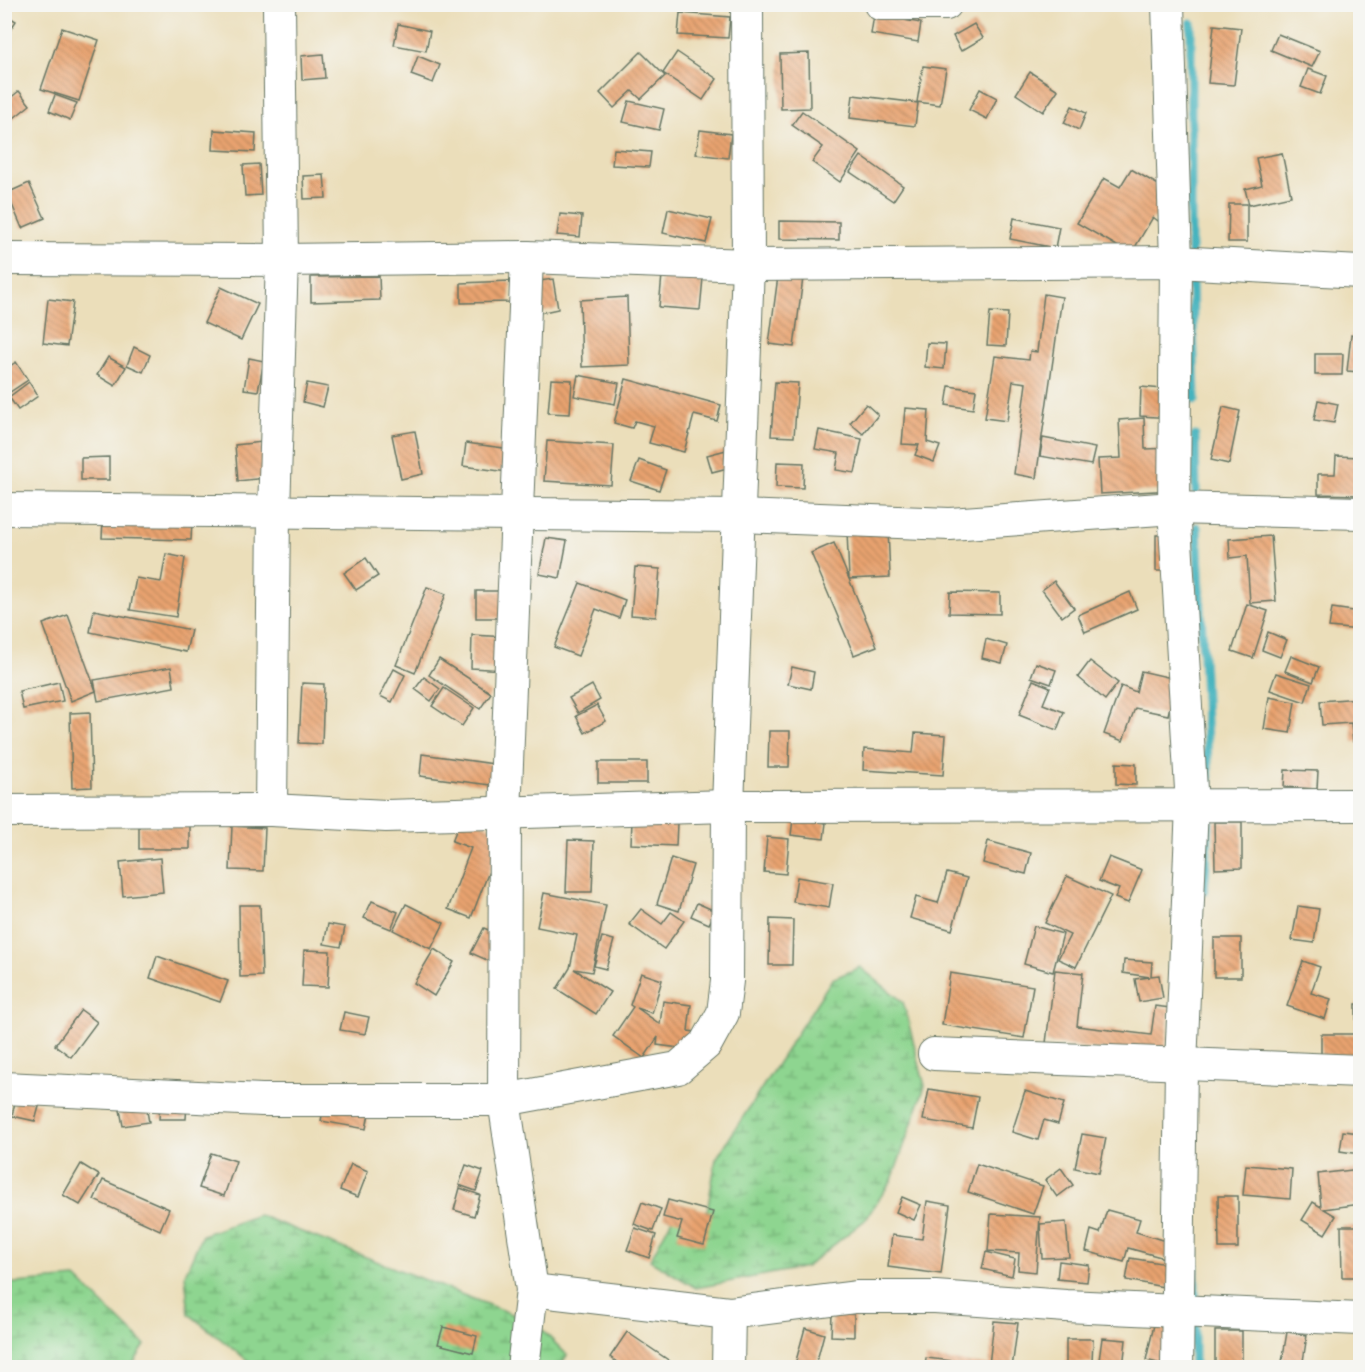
<svg xmlns="http://www.w3.org/2000/svg" width="1365" height="1372" font-family="Pangolin,sans-serif">
  <style>
    .wetland { fill: url(#wetland-marsh); stroke: #568962; stroke-width: 1.5 }
    .lines { fill: none; stroke-linecap: round; stroke-linejoin: round }
    .stream { stroke: #44b3be; stroke-width: 9 }
    .building { fill: url(#building-back-hatch) }
    .street-casing { stroke: #667563; stroke-width: 34 }
    .street { stroke: #fff; stroke-width: 32 }
  </style>
  <defs>
    <pattern id="wetland-marsh" width="20" height="14" patternUnits="userSpaceOnUse" patternTransform="scale(1.5)"><rect width="20" height="14" fill="#8ed590"/><path d="M1 5h8M5 5V1M11 12h8M15 12V8" fill="none" stroke="#73ae76"/></pattern>
    <pattern id="building-back-hatch" width="6" height="6" patternUnits="userSpaceOnUse" patternTransform="scale(1.5)"><rect width="6" height="6" fill="#e9a36f"/><path d="M-1 5l2 2M0 0l6 6M5-1l2 2" fill="none" stroke="#bc865c"/></pattern>
  </defs>
  <rect width="100%" height="100%" fill="#f6f6f2"/>
  <filter id="ink" filterUnits="userSpaceOnUse"><feTurbulence type="fractalNoise" baseFrequency=".0167" numOctaves="2"/><feDisplacementMap in="SourceGraphic" scale="12" xChannelSelector="R" yChannelSelector="G"/><feConvolveMatrix kernelMatrix="1 2 1 2 8 2 1 2 1" color-interpolation-filters="sRGB"/></filter>
  <filter id="wash" filterUnits="userSpaceOnUse"><feTurbulence type="fractalNoise" baseFrequency=".008" numOctaves="4" result="noise"/><feDisplacementMap in="SourceGraphic" scale="24" xChannelSelector="R" yChannelSelector="G"/><feGaussianBlur stdDeviation="1.35" result="paint"/><feColorMatrix in="noise" values="0 0 0 0 0 0 0 0 0 0 0 0 0 0 0 0 0 1.4 0 .05"/><feComposite in="paint" operator="in"/></filter>
  <g filter="url(#wash)">
    <rect width="100%" height="100%" fill="#ebdeba"/>
    <g class="wetland">
      <polygon points="860,967 903,1002 925,1086 892,1180 865,1220 806,1267 696,1288 650,1260 673,1217 707,1212 716,1159 832,979"/>
      <polygon points="258,1215 535,1323 567,1355 560,1368 256,1367 189,1314 185,1274 202,1235"/>
      <polygon points="76,1278 145,1345 131,1367 5,1367 5,1284"/>
    </g>
    <g class="lines">
      <g class="stream">
        <polyline points="1191,23 1191,252"/>
        <polyline points="1192,280 1195,400"/>
        <polyline points="1195,436 1196,492"/>
        <polyline points="1197,527 1210,806 1204,890"/>
        <polyline points="1194,1253 1195,1296"/>
        <polyline points="1194,1316 1194,1368"/>
      </g>
    </g>
    <g id="blocks">
      <g class="building">
        <polygon points="680,13 730,17 728,38 678,35"/>
        <polygon points="4,14 16,21 4,40"/>
        <polygon points="874,15 921,23 918,42 871,34"/>
        <polygon points="398,24 430,31 426,51 394,45"/>
        <polygon points="974,24 983,38 961,51 953,36"/>
        <polygon points="1214,25 1241,28 1234,85 1208,83"/>
        <polygon points="62,28 99,40 79,101 41,89"/>
        <polygon points="1278,34 1320,51 1312,67 1271,50"/>
        <polygon points="641,52 665,76 641,99 632,91 614,108 600,93"/>
        <polygon points="677,52 717,79 703,100 663,73"/>
        <polygon points="809,53 810,108 781,109 780,54"/>
        <polygon points="323,54 325,78 302,80 301,56"/>
        <polygon points="418,56 440,65 433,83 411,75"/>
        <polygon points="923,66 946,69 940,105 917,102"/>
        <polygon points="1308,69 1327,76 1320,94 1301,87"/>
        <polygon points="1030,72 1058,90 1043,112 1016,94"/>
        <polygon points="980,89 997,98 987,119 969,110"/>
        <polygon points="19,91 30,105 4,126 4,103"/>
        <polygon points="55,95 77,103 70,120 49,111"/>
        <polygon points="853,95 918,103 915,126 850,118"/>
        <polygon points="629,101 664,109 659,130 623,122"/>
        <polygon points="1072,106 1086,113 1079,130 1064,123"/>
        <polygon points="802,111 860,152 840,182 812,162 823,147 792,125"/>
        <polygon points="214,130 256,133 255,152 213,150"/>
        <polygon points="700,130 731,134 728,158 696,154"/>
        <polygon points="614,149 651,152 649,167 612,165"/>
        <polygon points="1282,153 1291,196 1249,205 1245,189 1262,185 1256,158"/>
        <polygon points="861,156 903,186 893,201 850,172"/>
        <polygon points="259,164 261,195 245,196 243,165"/>
        <polygon points="1131,169 1174,194 1158,221 1153,217 1131,254 1077,223 1104,178 1120,187"/>
        <polygon points="324,175 326,198 304,199 303,176"/>
        <polygon points="29,183 45,218 22,228 7,193"/>
        <polygon points="1229,204 1247,204 1247,242 1228,242"/>
        <polygon points="668,209 712,219 706,243 663,233"/>
        <polygon points="560,214 582,216 580,237 557,235"/>
        <polygon points="1014,218 1059,227 1055,248 1010,239"/>
        <polygon points="779,221 839,222 839,240 779,239"/>
        <polygon points="662,275 703,278 700,310 659,307"/>
        <polygon points="379,276 380,300 311,302 311,277"/>
        <polygon points="778,276 803,278 794,347 769,344"/>
        <polygon points="553,279 558,309 539,313 533,282"/>
        <polygon points="510,281 510,302 461,303 461,283"/>
        <polygon points="221,287 258,304 241,340 204,323"/>
        <polygon points="1044,294 1062,297 1036,478 1014,474 1026,383 1013,381 1007,421 985,418 995,356 1029,360 1030,351 1037,352"/>
        <polygon points="627,297 629,365 582,367 580,300"/>
        <polygon points="48,299 73,302 67,346 43,343"/>
        <polygon points="990,312 1008,313 1006,346 987,345"/>
        <polygon points="1351,335 1360,336 1360,372 1347,371"/>
        <polygon points="927,343 946,344 944,369 925,367"/>
        <polygon points="134,347 150,355 143,372 127,365"/>
        <polygon points="1315,354 1343,354 1342,375 1315,375"/>
        <polygon points="108,357 126,367 115,386 97,375"/>
        <polygon points="249,358 264,361 258,391 244,389"/>
        <polygon points="16,362 28,380 4,396 4,370"/>
        <polygon points="578,375 619,383 615,404 574,396"/>
        <polygon points="551,379 572,380 570,414 548,413"/>
        <polygon points="626,379 721,405 717,421 694,415 684,452 649,443 654,426 635,421 632,428 614,423"/>
        <polygon points="29,382 38,396 18,410 9,397"/>
        <polygon points="775,382 798,383 794,437 771,436"/>
        <polygon points="307,383 328,387 323,407 303,402"/>
        <polygon points="949,386 976,390 973,409 946,405"/>
        <polygon points="1141,387 1173,390 1172,418 1140,416"/>
        <polygon points="1318,400 1338,404 1334,423 1314,420"/>
        <polygon points="866,404 878,415 863,434 850,423"/>
        <polygon points="1223,407 1240,411 1229,464 1211,460"/>
        <polygon points="905,408 929,410 927,442 940,446 934,462 915,455 919,445 902,444"/>
        <polygon points="1144,418 1145,449 1173,448 1174,490 1100,494 1098,459 1121,458 1119,420"/>
        <polygon points="819,430 862,439 855,473 836,470 839,453 815,449"/>
        <polygon points="415,431 423,474 401,479 392,435"/>
        <polygon points="1043,438 1095,448 1091,465 1040,456"/>
        <polygon points="547,441 614,445 611,485 544,481"/>
        <polygon points="262,442 266,478 238,481 235,445"/>
        <polygon points="466,443 511,449 507,472 463,466"/>
        <polygon points="730,449 735,466 712,472 707,455"/>
        <polygon points="1336,456 1360,457 1360,495 1318,494 1318,474 1335,474"/>
        <polygon points="109,457 109,480 81,480 81,458"/>
        <polygon points="639,460 666,470 659,490 631,481"/>
        <polygon points="777,462 804,463 803,488 776,487"/>
        <polygon points="103,520 192,522 191,540 102,538"/>
        <polygon points="888,529 890,577 849,579 877,646 854,655 811,553 834,543 849,579 847,531"/>
        <rect x="1156" y="535" width="20" height="36"/>
        <polygon points="1271,536 1276,601 1250,603 1247,556 1230,558 1229,539"/>
        <polygon points="546,538 567,541 560,578 539,574"/>
        <polygon points="166,554 185,558 176,617 130,610 136,578 161,582"/>
        <polygon points="366,558 378,576 356,590 344,573"/>
        <polygon points="635,567 660,569 656,617 631,615"/>
        <polygon points="1054,581 1074,608 1062,617 1042,590"/>
        <polygon points="580,583 625,600 619,618 596,609 578,656 554,647"/>
        <polygon points="427,587 446,594 415,673 396,665"/>
        <rect x="476" y="591" width="31" height="27"/>
        <polygon points="950,592 1000,593 1000,614 949,613"/>
        <polygon points="1130,592 1137,609 1085,632 1078,615"/>
        <polygon points="1247,604 1268,611 1253,658 1232,651"/>
        <polygon points="1332,608 1360,612 1360,630 1329,627"/>
        <polygon points="94,610 191,630 186,652 90,632"/>
        <polygon points="68,615 96,691 71,701 43,624"/>
        <polygon points="1268,632 1287,640 1280,657 1262,650"/>
        <polygon points="472,635 507,637 505,670 471,668"/>
        <polygon points="986,639 1007,645 1002,663 982,658"/>
        <polygon points="1291,656 1319,667 1313,682 1285,671"/>
        <polygon points="439,659 491,693 480,709 429,675"/>
        <polygon points="1090,661 1118,683 1105,700 1078,677"/>
        <polygon points="1036,663 1056,670 1051,684 1031,677"/>
        <polygon points="171,667 174,687 98,701 94,680"/>
        <polygon points="792,667 814,672 811,689 788,684"/>
        <polygon points="394,669 405,675 392,702 380,696"/>
        <polygon points="1141,671 1176,679 1168,715 1135,708 1123,741 1104,734 1121,686 1136,692"/>
        <polygon points="1276,673 1311,684 1305,702 1270,690"/>
        <polygon points="424,677 440,689 431,701 415,689"/>
        <polygon points="1033,680 1050,687 1043,704 1064,712 1057,730 1019,715"/>
        <polygon points="59,682 63,701 23,709 19,691"/>
        <polygon points="302,683 324,684 322,744 299,743"/>
        <polygon points="592,685 600,700 578,713 569,698"/>
        <polygon points="444,688 474,708 462,726 432,706"/>
        <polygon points="1269,697 1295,702 1290,733 1264,729"/>
        <polygon points="1360,698 1360,741 1353,742 1351,723 1322,725 1320,701"/>
        <polygon points="597,705 606,721 585,733 576,716"/>
        <polygon points="90,712 92,787 72,788 70,713"/>
        <polygon points="769,731 790,731 789,767 768,767"/>
        <polygon points="915,733 946,735 943,775 863,770 864,749 913,753"/>
        <polygon points="422,754 501,765 498,786 420,776"/>
        <rect x="598" y="762" width="49" height="21"/>
        <polygon points="1116,763 1136,764 1136,785 1116,784"/>
        <polygon points="1285,770 1318,771 1317,789 1284,787"/>
        <polygon points="462,816 504,832 471,918 448,909 471,848 452,841"/>
        <polygon points="793,819 826,823 824,839 791,835"/>
        <polygon points="632,821 677,823 676,846 631,844"/>
        <polygon points="1214,822 1242,822 1242,868 1215,869"/>
        <rect x="139" y="826" width="51" height="23"/>
        <polygon points="232,826 265,828 263,871 230,870"/>
        <polygon points="767,837 789,839 786,874 764,872"/>
        <polygon points="568,840 594,841 592,892 566,892"/>
        <polygon points="988,841 1031,853 1026,874 983,863"/>
        <polygon points="1109,857 1142,870 1128,903 1115,898 1119,889 1099,881"/>
        <polygon points="160,858 163,892 123,896 120,862"/>
        <polygon points="671,858 693,865 679,911 657,904"/>
        <polygon points="947,873 967,878 952,930 910,918 916,897 938,903"/>
        <polygon points="1067,876 1111,896 1076,967 1058,959 1070,935 1045,923"/>
        <polygon points="797,877 833,883 829,908 793,902"/>
        <polygon points="544,893 606,905 592,972 574,969 610,992 596,1014 557,989 570,968 577,935 537,927"/>
        <polygon points="372,901 398,912 391,929 364,918"/>
        <polygon points="697,903 715,911 709,924 691,916"/>
        <polygon points="406,904 444,923 431,949 393,930"/>
        <polygon points="239,905 260,905 262,976 240,977"/>
        <polygon points="1298,906 1319,909 1314,943 1292,940"/>
        <polygon points="641,909 662,924 671,912 684,921 664,949 629,924"/>
        <polygon points="770,919 793,920 792,965 769,965"/>
        <polygon points="328,924 345,927 341,947 324,944"/>
        <polygon points="1034,926 1063,934 1053,972 1024,964"/>
        <polygon points="484,928 501,936 489,961 471,953"/>
        <polygon points="602,937 614,940 606,969 594,966"/>
        <rect x="1214" y="938" width="27" height="39"/>
        <polygon points="434,949 454,962 434,996 414,983"/>
        <polygon points="304,950 330,951 328,987 302,986"/>
        <polygon points="157,956 228,981 220,1002 150,978"/>
        <polygon points="1124,960 1152,962 1151,976 1159,975 1163,998 1139,1002 1135,979 1150,977 1123,973"/>
        <polygon points="1303,961 1320,967 1311,993 1331,999 1325,1019 1287,1006"/>
        <polygon points="1055,970 1083,973 1077,1026 1151,1035 1155,1006 1170,1008 1164,1058 1046,1043"/>
        <polygon points="641,973 662,980 652,1013 637,1008 660,1024 663,1001 691,1005 688,1031 721,1035 718,1053 657,1045 658,1037 644,1058 613,1036 633,1007 630,1005"/>
        <polygon points="950,973 1033,986 1024,1038 942,1025"/>
        <polygon points="1356,1004 1360,1004 1360,1055 1321,1055 1321,1034 1356,1034"/>
        <polygon points="81,1010 97,1022 71,1057 55,1045"/>
        <polygon points="344,1012 369,1017 365,1034 340,1030"/>
        <polygon points="328,1084 372,1098 366,1129 321,1121"/>
        <polygon points="929,1089 978,1097 972,1128 923,1120"/>
        <polygon points="1025,1091 1064,1103 1058,1124 1044,1120 1038,1140 1012,1132"/>
        <polygon points="144,1095 149,1122 123,1126 118,1099"/>
        <polygon points="16,1097 40,1103 35,1121 12,1116"/>
        <polygon points="160,1103 187,1103 186,1119 159,1119"/>
        <polygon points="1343,1131 1360,1133 1360,1154 1340,1151"/>
        <polygon points="1082,1134 1106,1138 1099,1173 1075,1168"/>
        <polygon points="211,1153 236,1161 224,1196 199,1188"/>
        <polygon points="81,1164 99,1175 80,1205 63,1195"/>
        <polygon points="351,1164 368,1171 358,1197 340,1190"/>
        <polygon points="977,1164 1043,1186 1033,1214 968,1192"/>
        <polygon points="466,1165 483,1171 476,1191 459,1185"/>
        <polygon points="1246,1165 1292,1169 1290,1199 1243,1195"/>
        <polygon points="1061,1168 1073,1185 1057,1197 1045,1180"/>
        <polygon points="1360,1169 1360,1204 1324,1209 1336,1216 1325,1234 1302,1220 1313,1202 1321,1207 1318,1174"/>
        <polygon points="103,1180 169,1209 160,1230 94,1200"/>
        <polygon points="460,1188 480,1195 474,1216 454,1210"/>
        <polygon points="1218,1196 1238,1196 1238,1248 1219,1248"/>
        <polygon points="902,1197 921,1205 914,1220 896,1212"/>
        <polygon points="668,1200 713,1212 704,1245 677,1238 682,1222 663,1217"/>
        <polygon points="927,1201 950,1205 941,1274 888,1267 892,1235 922,1239"/>
        <polygon points="642,1202 661,1209 653,1231 634,1224"/>
        <polygon points="1107,1210 1140,1219 1136,1232 1172,1243 1168,1259 1128,1248 1124,1262 1086,1251 1091,1230 1100,1233"/>
        <polygon points="991,1214 1040,1217 1036,1272 1018,1270 1019,1253 988,1251"/>
        <polygon points="1066,1222 1069,1257 1042,1258 1040,1224"/>
        <polygon points="1341,1226 1360,1226 1360,1277 1342,1277"/>
        <polygon points="635,1228 656,1235 649,1258 627,1250"/>
        <polygon points="986,1252 1015,1259 1012,1276 982,1269"/>
        <polygon points="1130,1258 1173,1265 1169,1288 1126,1280"/>
        <polygon points="1059,1261 1089,1265 1087,1282 1057,1279"/>
        <polygon points="832,1314 854,1314 854,1337 831,1336"/>
        <polygon points="994,1321 1018,1323 1012,1368 925,1368 926,1358 989,1365"/>
        <polygon points="1154,1325 1169,1329 1161,1364 1146,1360"/>
        <polygon points="443,1327 477,1336 473,1353 438,1344"/>
        <polygon points="805,1328 824,1334 815,1368 794,1368"/>
        <rect x="1215" y="1331" width="27" height="37"/>
        <polygon points="627,1332 680,1368 625,1368 610,1357"/>
        <polygon points="1287,1332 1307,1335 1302,1368 1281,1368"/>
        <polygon points="1102,1338 1126,1340 1123,1368 1098,1368"/>
        <polygon points="1066,1339 1093,1339 1092,1363 1066,1364"/>
      </g>
    </g>
  </g>
  <g filter="url(#ink)">
    <use href="#blocks" fill-opacity="0" stroke="#667563" stroke-width="1.5"/>
    <g class="lines">
      <g class="street-casing">
        <g id="street">
          <polyline points="880,4 946,4"/>
          <polyline points="1168,4 1176,262 1174,508 1192,806 1181,1065 1177,1368"/>
          <polyline points="4,259 282,260 527,257 748,265 1176,262 1360,272"/>
          <polyline points="4,509 739,516 950,524 1174,508 1360,513"/>
          <polyline points="271,810 274,511 282,260 279,4"/>
          <polyline points="4,811 271,810 386,816 728,806 1360,805"/>
          <polyline points="934,1054 1360,1071"/>
          <polyline points="4,1088 262,1100 504,1100 678,1068 706,1044 723,1013 727,981 728,806 748,265 747,4"/>
          <polyline points="532,1290 729,1313 856,1297 935,1297 1066,1306 1360,1319"/>
          <polyline points="523,1368 532,1290 504,1100 505,814 527,257"/>
          <polyline points="728,1368 729,1313"/>
        </g>
      </g>
      <use href="#street" class="street"/>
    </g>
  </g>
  <rect width="1365" height="1372" fill="none" stroke="#f6f6f2" stroke-width="24"/>
</svg>
